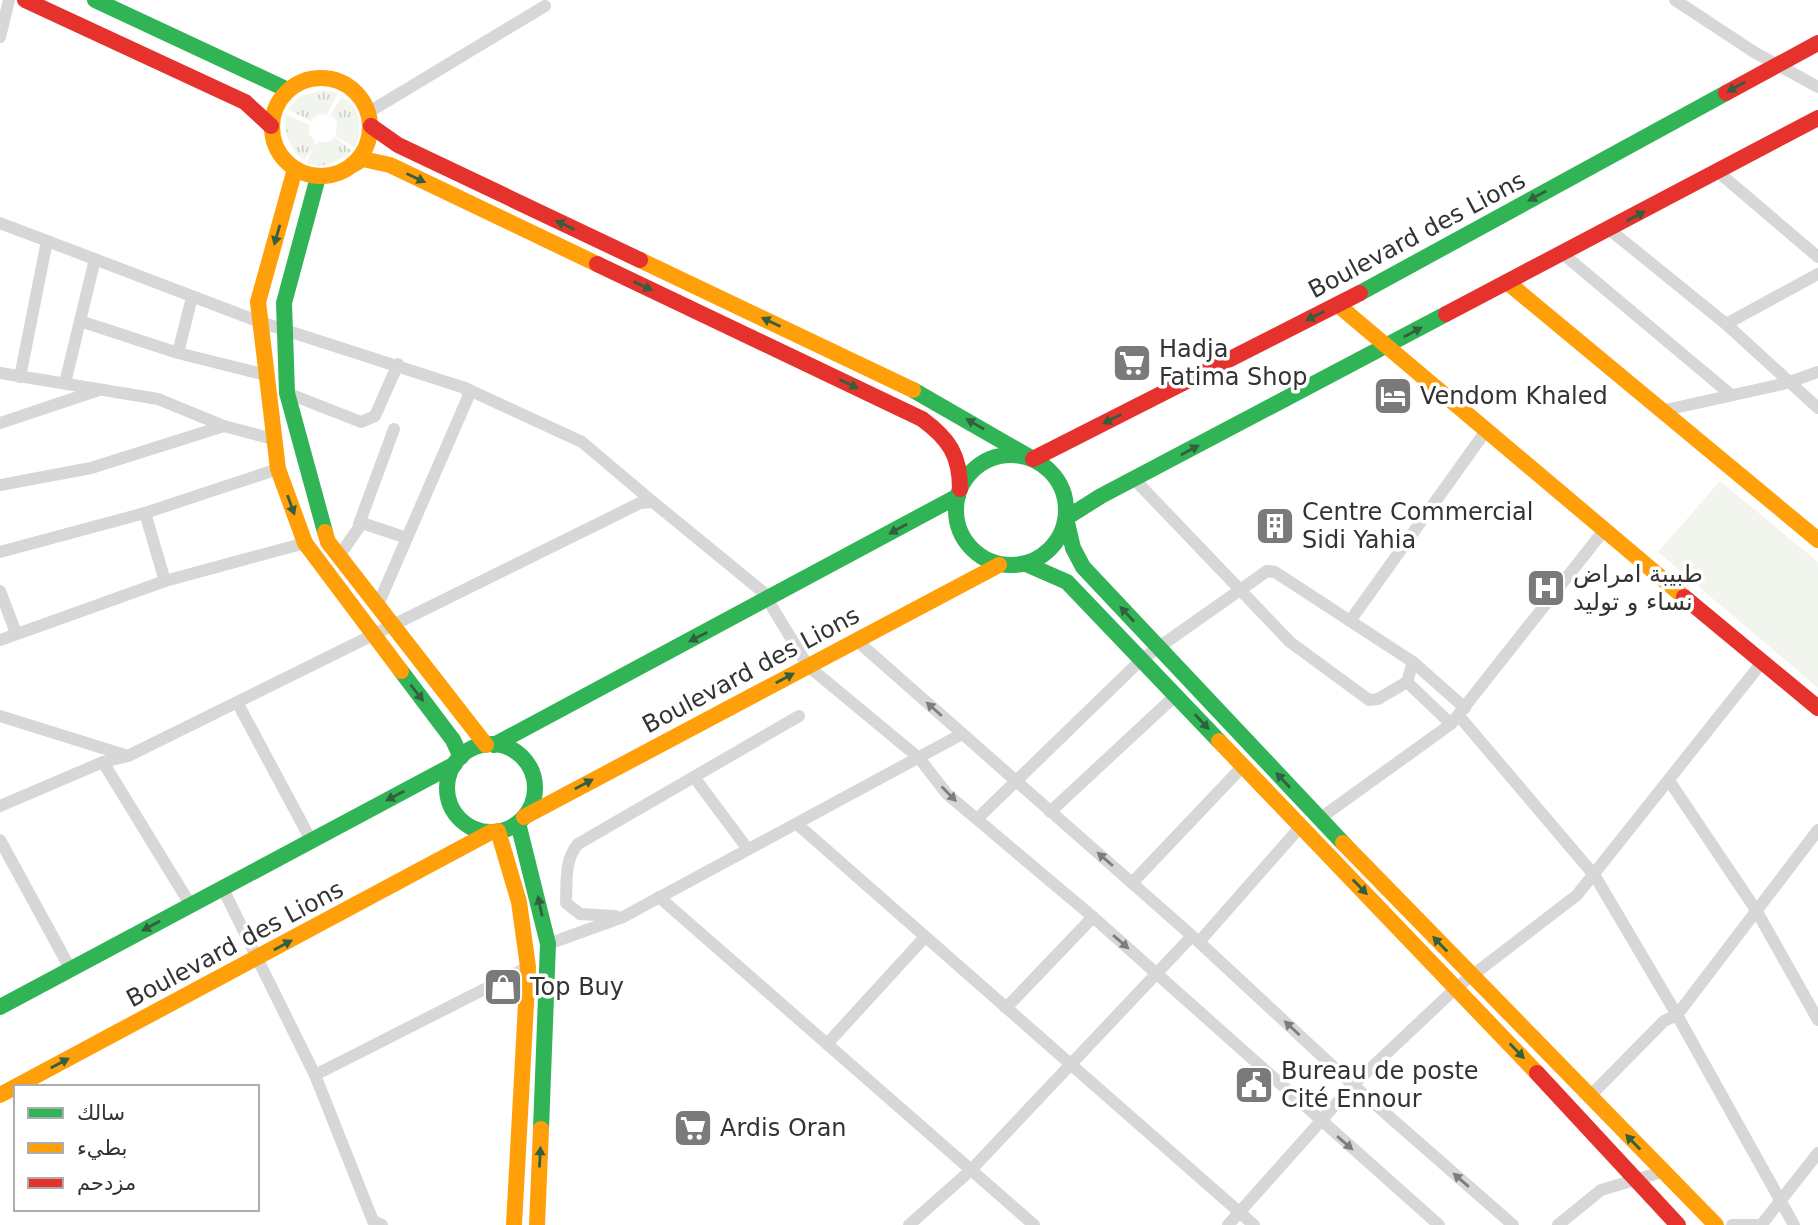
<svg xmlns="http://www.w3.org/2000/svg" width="1818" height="1225" font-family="'DejaVu Sans','Noto Sans Arabic',sans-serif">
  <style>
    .grass { fill: url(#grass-tufts) }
    .park { fill: #f1f5ed }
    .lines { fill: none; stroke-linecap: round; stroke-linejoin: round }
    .street { stroke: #d7d7d7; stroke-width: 12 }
    .fast { stroke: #30b455; stroke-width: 16 }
    .slow { stroke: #ff9f0a; stroke-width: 16 }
    .jam { stroke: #e5322d; stroke-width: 16 }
    .oneway { fill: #32603f }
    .oneway2 { fill: #7d7d7d }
    .labels { text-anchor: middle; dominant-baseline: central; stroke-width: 7; stroke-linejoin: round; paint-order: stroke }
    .street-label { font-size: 24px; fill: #333; stroke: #fff }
    .poi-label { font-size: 24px; fill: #333; stroke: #fff; text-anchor: start }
  </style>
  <defs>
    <pattern id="grass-tufts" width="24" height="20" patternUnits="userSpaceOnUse" patternTransform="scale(1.75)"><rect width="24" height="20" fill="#f1f5ed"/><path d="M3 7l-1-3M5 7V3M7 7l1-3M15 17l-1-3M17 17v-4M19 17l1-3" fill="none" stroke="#cfd2cc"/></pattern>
  </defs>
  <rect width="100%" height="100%" fill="#fff"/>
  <g class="grass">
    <polygon points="322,90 338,93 327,114 317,115 310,121 288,109 299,97"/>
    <path d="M342,97C362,110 363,128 355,148L336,136L337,121L330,115Z"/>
    <path d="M285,114L309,125V134L315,141L313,148L317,142H328L335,137L352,151C339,161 323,170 307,163L312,150L304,160C289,149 284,132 285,114Z"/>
  </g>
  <polygon class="park" points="1720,481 1818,562 1818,688 1658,552"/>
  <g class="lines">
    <g class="street">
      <polyline points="1675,0 1754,52 1818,87"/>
      <polyline points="0,37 9,0"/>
      <polyline points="369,112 545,6"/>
      <polyline points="1718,172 1818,257"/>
      <polyline points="0,223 260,322 465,388 469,395 377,607"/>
      <polyline points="1610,230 1726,324 1818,408"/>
      <polyline points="1563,254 1730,394"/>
      <polyline points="80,321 178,353 266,375"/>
      <polyline points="1726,324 1818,274"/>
      <polyline points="178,353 192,297"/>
      <polyline points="0,373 158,399 224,426 273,439"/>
      <polyline points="20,377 47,241"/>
      <polyline points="65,383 95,259"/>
      <polyline points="465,388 582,442 653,502"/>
      <polyline points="287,393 361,422 375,416 398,364"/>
      <polyline points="1661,411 1787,383 1818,372"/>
      <polyline points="0,423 99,390"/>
      <polyline points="1134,479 1290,642 1369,700 1378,699 1407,682 1451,724 1605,529"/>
      <polyline points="0,485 91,468 224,426"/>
      <polyline points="145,513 165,581"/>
      <polyline points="359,524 394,429"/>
      <polyline points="0,552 145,513 278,469"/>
      <polyline points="339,556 362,523 407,538"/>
      <polyline points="0,591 16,633"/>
      <polyline points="1350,621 1485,432"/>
      <polyline points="0,640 165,581 305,543"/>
      <polyline points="856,640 1199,942 1353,1085 1513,1225"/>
      <polyline points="1413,662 1465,708"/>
      <polyline points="238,704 311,840"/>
      <polyline points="0,716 128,756"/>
      <polyline points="1459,716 1595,876 1677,1015 1794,1225"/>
      <polyline points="103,762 190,904"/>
      <polyline points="694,777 747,848"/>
      <polyline points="1670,782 1756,910 1818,1020"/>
      <polyline points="0,806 103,762 128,756 640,503 653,502 763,592 808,666 919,758 947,794 1093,917 1439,1225"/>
      <polyline points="1050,812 1176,695"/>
      <polyline points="978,818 1142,659 1267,571 1275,572 1413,662 1407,682"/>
      <polyline points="1319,819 1451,724"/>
      <polyline points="797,824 1254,1225"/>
      <polyline points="0,840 71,970"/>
      <polyline points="1132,883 1243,766"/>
      <polyline points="222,887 315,1075 373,1221 382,1225"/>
      <polyline points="659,897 1034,1225"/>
      <path d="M615,916L580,914L566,903C567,883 564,860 578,844L799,716"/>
      <polyline points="1199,942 1301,826"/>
      <polyline points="548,944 623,917 962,734"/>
      <polyline points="1006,1008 1093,917"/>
      <polyline points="827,1044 925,937"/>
      <polyline points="315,1075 528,967"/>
      <polyline points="1589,1097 1664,1021 1677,1015 1818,830"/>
      <polyline points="1762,1224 1818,1153"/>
      <polyline points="909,1225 971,1170 1192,936"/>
      <polyline points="1228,1225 1353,1085 1456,988 1577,895 1763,661"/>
      <polyline points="1558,1225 1601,1190 1662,1172"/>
      <polyline points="1732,1225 1762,1225"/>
    </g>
    <g class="fast">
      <polyline points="95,0 288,90"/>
      <polyline points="318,177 284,303 287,393 325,532"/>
      <polyline points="1360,293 1726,93"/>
      <polyline points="913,390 1033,459"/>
      <circle cx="1011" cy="510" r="55"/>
      <polyline points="1066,518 1101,496 1446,314"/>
      <polyline points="1066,518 1073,548 1083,567 1343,843"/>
      <polyline points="1026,564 1067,582 1219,741"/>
      <polyline points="401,671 453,740 461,757"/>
      <circle cx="491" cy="788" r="44"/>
      <polyline points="494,745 958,496"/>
      <polyline points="518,823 548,944 541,1129"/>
      <polyline points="0,1007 455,764"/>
    </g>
    <g class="slow">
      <circle cx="321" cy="127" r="49"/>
      <polyline points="353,165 363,159 390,165 597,264"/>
      <polyline points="295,169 258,302 278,469 305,543 401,671"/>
      <polyline points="640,260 913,390"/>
      <polyline points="1507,282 1818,540"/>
      <polyline points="1338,305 1684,597"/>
      <polyline points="325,532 328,542 486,745"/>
      <polyline points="1219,741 1537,1073"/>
      <polyline points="524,817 999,565"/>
      <polyline points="498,831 519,902 528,967 514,1225"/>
      <polyline points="1343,843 1716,1225"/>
      <polyline points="0,1095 491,832"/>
      <polyline points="537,1225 541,1129"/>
    </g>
    <g class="jam">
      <polyline points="25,0 245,102 271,126"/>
      <polyline points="1726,93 1818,43"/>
      <polyline points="371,126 398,145 640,260"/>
      <path d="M597,264L922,419C949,439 960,455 960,489"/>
      <polyline points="1446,314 1818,118"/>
      <polyline points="1033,459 1360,293"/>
      <polyline points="1684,597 1818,708"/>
      <polyline points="1537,1073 1678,1225"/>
    </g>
  </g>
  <defs><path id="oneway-solid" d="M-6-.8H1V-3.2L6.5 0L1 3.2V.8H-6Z" transform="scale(1.75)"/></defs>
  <g class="oneway">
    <use href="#oneway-solid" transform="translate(1736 87) rotate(151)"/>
    <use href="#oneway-solid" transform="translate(416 178) rotate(25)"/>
    <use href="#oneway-solid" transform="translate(1537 196) rotate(151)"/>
    <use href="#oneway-solid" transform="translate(1636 216) rotate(-28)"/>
    <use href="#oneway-solid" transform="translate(565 225) rotate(-155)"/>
    <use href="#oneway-solid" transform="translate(277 235) rotate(106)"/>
    <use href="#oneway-solid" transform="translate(643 286) rotate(25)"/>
    <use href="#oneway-solid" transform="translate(1315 316) rotate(153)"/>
    <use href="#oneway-solid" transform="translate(771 322) rotate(-155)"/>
    <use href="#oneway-solid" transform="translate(1413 332) rotate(-28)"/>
    <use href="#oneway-solid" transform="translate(849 384) rotate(25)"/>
    <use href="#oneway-solid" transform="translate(1112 419) rotate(153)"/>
    <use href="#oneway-solid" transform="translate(975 424) rotate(-150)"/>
    <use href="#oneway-solid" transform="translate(1190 450) rotate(-28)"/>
    <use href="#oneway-solid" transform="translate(291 505) rotate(70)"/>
    <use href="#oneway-solid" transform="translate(898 529) rotate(151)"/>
    <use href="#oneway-solid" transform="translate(1127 614) rotate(-133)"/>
    <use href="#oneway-solid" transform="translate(698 637) rotate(153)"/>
    <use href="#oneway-solid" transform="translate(785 678) rotate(-28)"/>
    <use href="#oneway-solid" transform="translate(417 693) rotate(52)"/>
    <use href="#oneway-solid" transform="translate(1202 722) rotate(47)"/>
    <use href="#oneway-solid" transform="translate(1283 780) rotate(-133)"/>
    <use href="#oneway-solid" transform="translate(584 784) rotate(-28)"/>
    <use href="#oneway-solid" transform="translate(395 796) rotate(152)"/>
    <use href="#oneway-solid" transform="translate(1360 887) rotate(46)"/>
    <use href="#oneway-solid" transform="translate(540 906) rotate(-102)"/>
    <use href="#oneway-solid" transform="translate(151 926) rotate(151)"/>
    <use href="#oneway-solid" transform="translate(1440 944) rotate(-134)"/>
    <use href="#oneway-solid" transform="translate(283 945) rotate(-28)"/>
    <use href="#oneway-solid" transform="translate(1517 1051) rotate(46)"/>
    <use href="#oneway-solid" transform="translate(60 1063) rotate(-28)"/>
    <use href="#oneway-solid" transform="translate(1633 1142) rotate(-134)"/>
    <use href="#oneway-solid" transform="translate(540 1157) rotate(-87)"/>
  </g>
  <g class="oneway2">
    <use href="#oneway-solid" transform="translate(934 709) rotate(-138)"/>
    <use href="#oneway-solid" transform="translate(949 794) rotate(45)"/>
    <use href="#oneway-solid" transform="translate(1105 859) rotate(-139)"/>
    <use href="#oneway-solid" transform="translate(1121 942) rotate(41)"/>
    <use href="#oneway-solid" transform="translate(1292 1028) rotate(-137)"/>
    <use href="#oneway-solid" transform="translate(1345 1143) rotate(41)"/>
    <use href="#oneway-solid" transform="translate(1461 1180) rotate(-139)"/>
  </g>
  <defs>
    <g id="supermarket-square" transform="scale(2.0125)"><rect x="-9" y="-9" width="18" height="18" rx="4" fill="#7a7a7a" stroke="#fff"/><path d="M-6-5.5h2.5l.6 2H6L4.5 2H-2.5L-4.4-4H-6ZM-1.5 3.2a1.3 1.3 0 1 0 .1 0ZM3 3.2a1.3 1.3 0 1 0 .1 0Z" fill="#fff"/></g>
    <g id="hotel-square" transform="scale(2.0125)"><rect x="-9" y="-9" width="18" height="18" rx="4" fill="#7a7a7a" stroke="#fff"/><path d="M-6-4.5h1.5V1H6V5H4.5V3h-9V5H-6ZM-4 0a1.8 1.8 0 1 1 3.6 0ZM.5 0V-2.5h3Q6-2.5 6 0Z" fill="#fff"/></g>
    <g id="building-square" transform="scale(2.0125)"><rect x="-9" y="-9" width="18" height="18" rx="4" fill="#7a7a7a" stroke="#fff"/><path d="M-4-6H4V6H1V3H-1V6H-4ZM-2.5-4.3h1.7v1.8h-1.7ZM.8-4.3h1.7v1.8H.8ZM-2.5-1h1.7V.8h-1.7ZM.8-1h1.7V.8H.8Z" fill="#fff"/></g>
    <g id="hospital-square" transform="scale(2.0125)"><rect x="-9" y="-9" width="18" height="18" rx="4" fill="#7a7a7a" stroke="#fff"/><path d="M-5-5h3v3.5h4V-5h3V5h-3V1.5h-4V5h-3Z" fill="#fff"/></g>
    <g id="shop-square" transform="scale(2.0125)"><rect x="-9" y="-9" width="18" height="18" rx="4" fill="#7a7a7a" stroke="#fff"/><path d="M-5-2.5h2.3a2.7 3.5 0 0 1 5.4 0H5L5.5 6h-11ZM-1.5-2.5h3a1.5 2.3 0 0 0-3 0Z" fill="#fff"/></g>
    <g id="civic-square" transform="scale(2.0125)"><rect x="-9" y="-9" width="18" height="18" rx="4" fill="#7a7a7a" stroke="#fff"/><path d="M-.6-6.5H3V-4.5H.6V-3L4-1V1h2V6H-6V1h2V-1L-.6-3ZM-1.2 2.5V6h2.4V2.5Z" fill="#fff"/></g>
  </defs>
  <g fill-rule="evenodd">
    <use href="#supermarket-square" x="1132" y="363"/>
    <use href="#hotel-square" x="1393" y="396"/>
    <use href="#building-square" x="1275" y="526"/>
    <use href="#hospital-square" x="1546" y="588"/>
    <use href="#shop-square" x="503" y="987"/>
    <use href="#civic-square" x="1254" y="1085"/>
    <use href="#supermarket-square" x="693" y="1128"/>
  </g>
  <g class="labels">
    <g class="street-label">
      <text transform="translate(1417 235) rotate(-28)">Boulevard des Lions</text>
      <text transform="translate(751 670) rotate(-28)">Boulevard des Lions</text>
      <text transform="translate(235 944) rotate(-28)">Boulevard des Lions</text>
    </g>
    <g class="poi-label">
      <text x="1159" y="349">Hadja<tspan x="1159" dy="28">Fatima Shop</tspan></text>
      <text x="1420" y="396">Vendom Khaled</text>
      <text x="1302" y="512">Centre Commercial<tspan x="1302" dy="28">Sidi Yahia</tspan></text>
      <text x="1573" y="574">طبيبة امراض<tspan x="1573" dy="28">نساء و توليد</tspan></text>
      <text x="530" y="987">Top Buy</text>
      <text x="1281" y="1071">Bureau de poste<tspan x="1281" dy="28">Cité Ennour</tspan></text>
      <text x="720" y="1128">Ardis Oran</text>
    </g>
  </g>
  <rect x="14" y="1085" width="245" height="126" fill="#ffffff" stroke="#adadad" stroke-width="2"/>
  <rect x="28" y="1108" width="35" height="10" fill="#30b455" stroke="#adadad" stroke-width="2"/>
  <text x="77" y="1120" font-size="21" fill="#333333">سالك</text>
  <rect x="28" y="1143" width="35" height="10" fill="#ff9f0a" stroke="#adadad" stroke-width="2"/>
  <text x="77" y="1155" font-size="21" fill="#333333">بطيء</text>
  <rect x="28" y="1178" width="35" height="10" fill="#e5322d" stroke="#adadad" stroke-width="2"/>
  <text x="77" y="1190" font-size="21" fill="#333333">مزدحم</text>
</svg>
